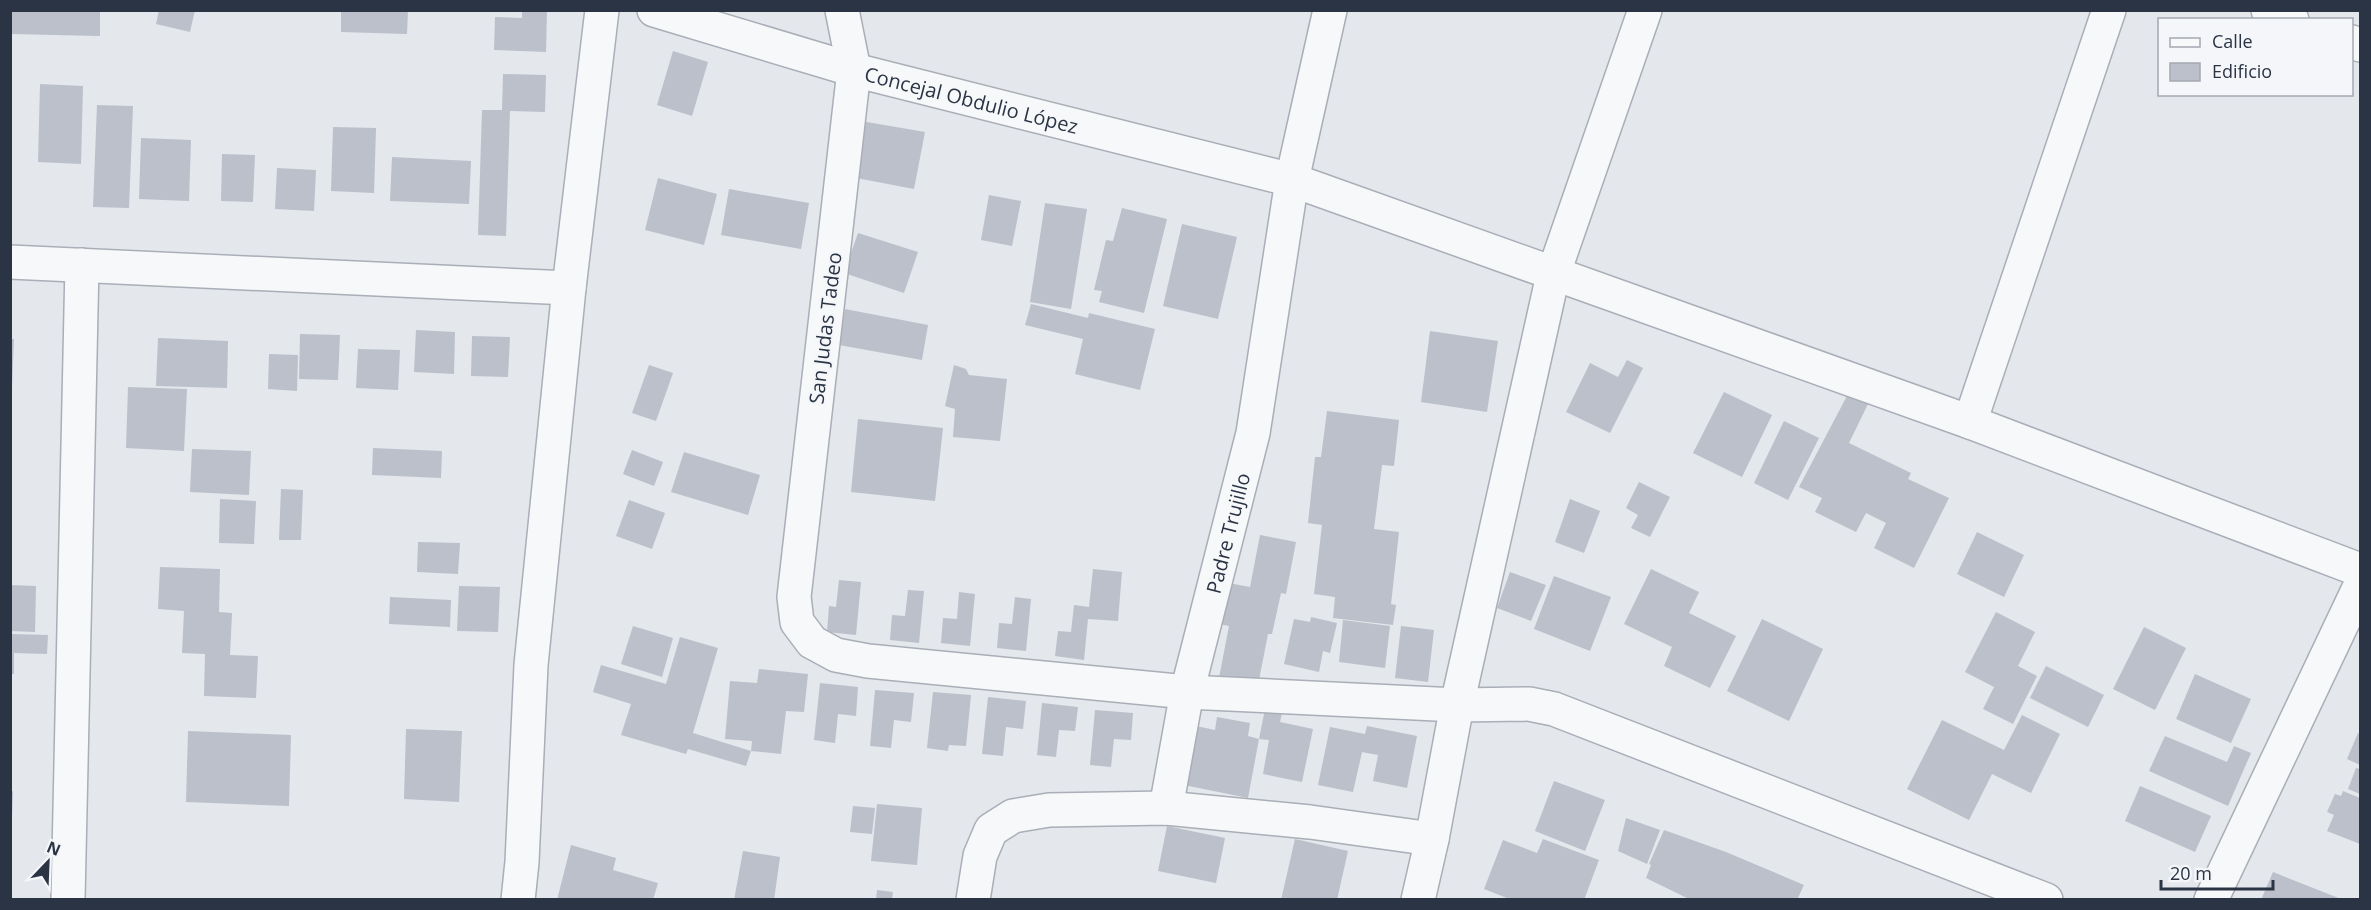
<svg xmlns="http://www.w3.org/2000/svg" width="2371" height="910" font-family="'Open Sans',sans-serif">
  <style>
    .building { fill: #bbc0ca }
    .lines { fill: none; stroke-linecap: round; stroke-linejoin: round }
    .minor-casing { stroke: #a9aeb7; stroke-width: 36 }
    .tertiary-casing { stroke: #a9aeb7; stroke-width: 36 }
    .minor { stroke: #f7f8fa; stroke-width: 33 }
    .tertiary { stroke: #f7f8fa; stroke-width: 33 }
    .labels { text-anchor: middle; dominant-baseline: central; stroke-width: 4.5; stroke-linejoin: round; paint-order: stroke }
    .street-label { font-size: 20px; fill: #2b3445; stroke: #f4f6f9 }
  </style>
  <rect width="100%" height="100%" fill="#e4e7ec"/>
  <g class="building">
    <polygon points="10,10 100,10 100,36 10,34"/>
    <polygon points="159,10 195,10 190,32 156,24"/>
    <polygon points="341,10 408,10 407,34 341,32"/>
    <polygon points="522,10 547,10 546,52 494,50 495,17 522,18"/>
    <polygon points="673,51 708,62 692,116 657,105"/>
    <polygon points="503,74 546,75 545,112 510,111 506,236 478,235 482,110 502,110"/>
    <polygon points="40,84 83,86 81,164 38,162"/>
    <polygon points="97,105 133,106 129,208 93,207"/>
    <polygon points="861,121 925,132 914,189 851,177"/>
    <polygon points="333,127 376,128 374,193 331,191"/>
    <polygon points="141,138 191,140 189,201 139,199"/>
    <polygon points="222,154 255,155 253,202 221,201"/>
    <polygon points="392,157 471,161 469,204 390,201"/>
    <polygon points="277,168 316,170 314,211 275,209"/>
    <polygon points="658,178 717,194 704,245 645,230"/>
    <polygon points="729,189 809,203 801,249 721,235"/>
    <polygon points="989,195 1021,201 1012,246 981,240"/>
    <polygon points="1045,203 1087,209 1071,309 1030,302"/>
    <polygon points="1122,208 1167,219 1144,313 1099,302 1102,291 1094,290 1106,240 1113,241"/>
    <polygon points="1182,224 1237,237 1218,319 1163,306"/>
    <polygon points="858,233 918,252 904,293 844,273"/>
    <polygon points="1031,304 1088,318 1089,313 1155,329 1140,390 1075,374 1083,339 1025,325"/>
    <polygon points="845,309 928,325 922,360 839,345"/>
    <polygon points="416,330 455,332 454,374 414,372"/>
    <polygon points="1430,331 1498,341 1487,412 1421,402"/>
    <polygon points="300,334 340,335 338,380 299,379"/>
    <polygon points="472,336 510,337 508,377 471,376"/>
    <polygon points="158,338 228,341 227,388 156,386"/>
    <polygon points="10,339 14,339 12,388 10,388"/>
    <polygon points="358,349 400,350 398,390 356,388"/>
    <polygon points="269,354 298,355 297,391 268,389"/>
    <polygon points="1627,360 1643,368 1610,433 1566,412 1590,363 1618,377"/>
    <polygon points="649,365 673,373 656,421 632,413"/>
    <polygon points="954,365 966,369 969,375 1007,379 1000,441 953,437 955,409 945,406"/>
    <polygon points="128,387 187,389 184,451 126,448"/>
    <polygon points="1724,392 1772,415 1742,477 1693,453"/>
    <polygon points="1848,394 1868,404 1849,443 1911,473 1908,479 1949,498 1914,568 1874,548 1886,523 1866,513 1856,532 1815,512 1822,498 1799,487"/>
    <polygon points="1327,411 1399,420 1394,466 1382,465 1374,529 1399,532 1391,604 1396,605 1393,625 1333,618 1335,597 1314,594 1322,525 1308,523 1315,457 1321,457"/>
    <polygon points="858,419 943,428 935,501 851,492"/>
    <polygon points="1784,421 1819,438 1788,500 1754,483"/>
    <polygon points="373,448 442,451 441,478 372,475"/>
    <polygon points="192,449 251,451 249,495 190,492"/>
    <polygon points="632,450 663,462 654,486 623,474"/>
    <polygon points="684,452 760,475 748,515 671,492"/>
    <polygon points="1639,482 1670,497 1650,537 1631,528 1638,515 1626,508"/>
    <polygon points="281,489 303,490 301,540 279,540"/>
    <polygon points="220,499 256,501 254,544 219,543"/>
    <polygon points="1570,499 1600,511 1584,553 1555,542"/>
    <polygon points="629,500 665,513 652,549 616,536"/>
    <polygon points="1977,532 2024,555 2004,597 1957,574"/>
    <polygon points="1260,535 1296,542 1286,594 1281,593 1272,634 1268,634 1258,685 1219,678 1229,626 1215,623 1223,582 1250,587"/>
    <polygon points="418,542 460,543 458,574 417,572"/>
    <polygon points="160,567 220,569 219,612 232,613 230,655 258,656 256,698 204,696 205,654 182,653 184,611 158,609"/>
    <polygon points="1093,569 1122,572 1118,621 1088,619 1084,660 1055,656 1058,631 1071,632 1074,605 1089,607"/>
    <polygon points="1651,569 1699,592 1689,613 1736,636 1710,688 1664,666 1672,647 1624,624"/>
    <polygon points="1510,572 1546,585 1531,621 1497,608"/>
    <polygon points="1554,576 1611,597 1590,651 1534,629"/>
    <polygon points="839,580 861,582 856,635 827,632 829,606 836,607"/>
    <polygon points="10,585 36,586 35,632 10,631"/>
    <polygon points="459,586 500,587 498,632 457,631"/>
    <polygon points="908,590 924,591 919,643 890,640 892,615 905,616"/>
    <polygon points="959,592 975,594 970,646 941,643 943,618 957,619"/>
    <polygon points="390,597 451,600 450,627 389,624"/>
    <polygon points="1015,597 1031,599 1026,651 997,648 999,623 1012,624"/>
    <polygon points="1996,612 2035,632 2018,666 2037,676 2013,724 1983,709 1994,687 1965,672"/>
    <polygon points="1311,617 1337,623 1330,653 1323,651 1319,672 1284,664 1294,619 1310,622"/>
    <polygon points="1762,619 1823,649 1789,721 1727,691"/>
    <polygon points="1343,620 1390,626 1385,668 1339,662"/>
    <polygon points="633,626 673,638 662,677 621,664"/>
    <polygon points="1401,626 1434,630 1428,682 1395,678"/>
    <polygon points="2144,627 2186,648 2155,710 2113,689"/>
    <polygon points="10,634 48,635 47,654 14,653 14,674 10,674"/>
    <polygon points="680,637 718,648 693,733 751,751 746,766 688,749 686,754 621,735 631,704 593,692 601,665 666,684"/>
    <polygon points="2046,666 2104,695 2088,727 2030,698"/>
    <polygon points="759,669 808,674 804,712 786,711 781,754 751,751 752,741 725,739 730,681 757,683"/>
    <polygon points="2195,674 2251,699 2231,743 2176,719"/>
    <polygon points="820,683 858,687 856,716 838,714 835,743 814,740"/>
    <polygon points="875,690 914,693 911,722 894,720 891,748 870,746"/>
    <polygon points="933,692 971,695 966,746 949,745 948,751 927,748"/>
    <polygon points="988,697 1026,701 1023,729 1006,727 1003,756 982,754"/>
    <polygon points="1042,703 1078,707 1075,731 1059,730 1056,757 1037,755"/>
    <polygon points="1265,709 1282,713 1280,722 1313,729 1302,782 1263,774 1269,740 1259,739"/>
    <polygon points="1095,710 1133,713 1131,740 1114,739 1111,767 1090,765"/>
    <polygon points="2022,715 2060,734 2031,793 1992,774 1969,820 1907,789 1942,720 2004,750"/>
    <polygon points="1217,717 1250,723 1248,736 1259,739 1248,798 1184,785 1196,726 1215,730"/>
    <polygon points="1367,726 1417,736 1407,788 1373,781 1378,755 1362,752 1353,792 1318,785 1330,727 1365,734"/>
    <polygon points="406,729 462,731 459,802 404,799"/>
    <polygon points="188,731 291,735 289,806 186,802"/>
    <polygon points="2358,733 2360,734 2360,765 2347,759"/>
    <polygon points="2165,736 2227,762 2234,746 2251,753 2228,806 2149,771"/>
    <polygon points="2356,768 2360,769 2360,794 2348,789"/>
    <polygon points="1554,781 1605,800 1585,851 1535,831"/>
    <polygon points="2140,786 2211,816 2195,852 2125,821"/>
    <polygon points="10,791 13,791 12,817 10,817"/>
    <polygon points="2343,791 2360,798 2360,844 2327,831 2334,815 2327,812 2335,794 2341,796"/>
    <polygon points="877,804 922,808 917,865 871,861"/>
    <polygon points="853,806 875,808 872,834 850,832"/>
    <polygon points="1626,818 1660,830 1647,864 1618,851"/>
    <polygon points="1167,826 1225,838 1216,883 1158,871"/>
    <polygon points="1664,830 1726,852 1804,885 1797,900 1691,900 1646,878 1651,865 1649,864"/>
    <polygon points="1295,839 1348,851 1337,900 1281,900"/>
    <polygon points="1543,839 1599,860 1584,900 1512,900 1484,889 1503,840 1537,853"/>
    <polygon points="571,845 616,858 613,870 658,883 653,900 557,900"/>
    <polygon points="743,851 780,857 774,900 734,900"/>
    <polygon points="2273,872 2341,899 2341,900 2261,900"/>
    <polygon points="877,890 893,892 892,900 876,900"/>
  </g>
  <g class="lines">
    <g class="minor-casing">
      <g id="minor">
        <path id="s1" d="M654,10L854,70L1292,180L1970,422L2360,570"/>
        <polyline points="842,10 854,70 794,597 797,622 812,642 836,655 868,661 1187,692 1457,705 1529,704 1554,709 2046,900"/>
        <polyline points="10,262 569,288"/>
        <polyline points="1970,422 2109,10"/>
        <path id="s2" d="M1166,808L1187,692L1253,433L1292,180L1330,10"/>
        <polyline points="68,900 82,265"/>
        <polyline points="518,900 522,862 531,665 569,288 602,10"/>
        <polyline points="973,900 980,856 991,830 1013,816 1049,810 1166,808 1310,822 1432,839"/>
        <polyline points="1418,900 1432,839 1457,705 1553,275 1645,10"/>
        <polyline points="2211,900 2360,586"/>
      </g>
    </g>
    <g class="tertiary-casing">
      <g id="tertiary">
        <polyline points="2268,10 2292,20"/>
        <polyline points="2352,42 2360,45"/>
      </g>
    </g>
    <use href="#minor" class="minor"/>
    <use href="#tertiary" class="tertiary"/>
  </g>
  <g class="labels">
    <g class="street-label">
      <text stroke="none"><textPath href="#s1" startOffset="330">Concejal Obdulio López</textPath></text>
      <text transform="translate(825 328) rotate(-83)">San Judas Tadeo</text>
      <text stroke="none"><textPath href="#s2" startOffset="282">Padre Trujillo</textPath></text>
    </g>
  </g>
  <rect width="2371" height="910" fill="none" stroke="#2b3445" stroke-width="24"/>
  <rect x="2158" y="18" width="195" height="78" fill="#f4f6f9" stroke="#a4a8b1" stroke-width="1.5"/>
  <rect x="2170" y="38" width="30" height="9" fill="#f7f8fa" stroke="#a4a8b1" stroke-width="1.5"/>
  <text x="2212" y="48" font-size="18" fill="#2b3445">Calle</text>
  <rect x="2170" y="63" width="30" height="18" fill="#bbc0ca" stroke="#a4a8b1" stroke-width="1.5"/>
  <text x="2212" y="78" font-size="18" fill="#2b3445">Edificio</text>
  <g transform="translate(48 862) rotate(23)" stroke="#f4f6f9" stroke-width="4.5" paint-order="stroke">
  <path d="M0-4.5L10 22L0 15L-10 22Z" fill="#2b3445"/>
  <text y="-9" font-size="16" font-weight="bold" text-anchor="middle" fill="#2b3445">N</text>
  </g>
  <path d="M2161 880v9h112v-9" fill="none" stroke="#2b3445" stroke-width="3"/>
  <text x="2170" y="880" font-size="18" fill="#2b3445" stroke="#f4f6f9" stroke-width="4.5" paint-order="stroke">20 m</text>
</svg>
